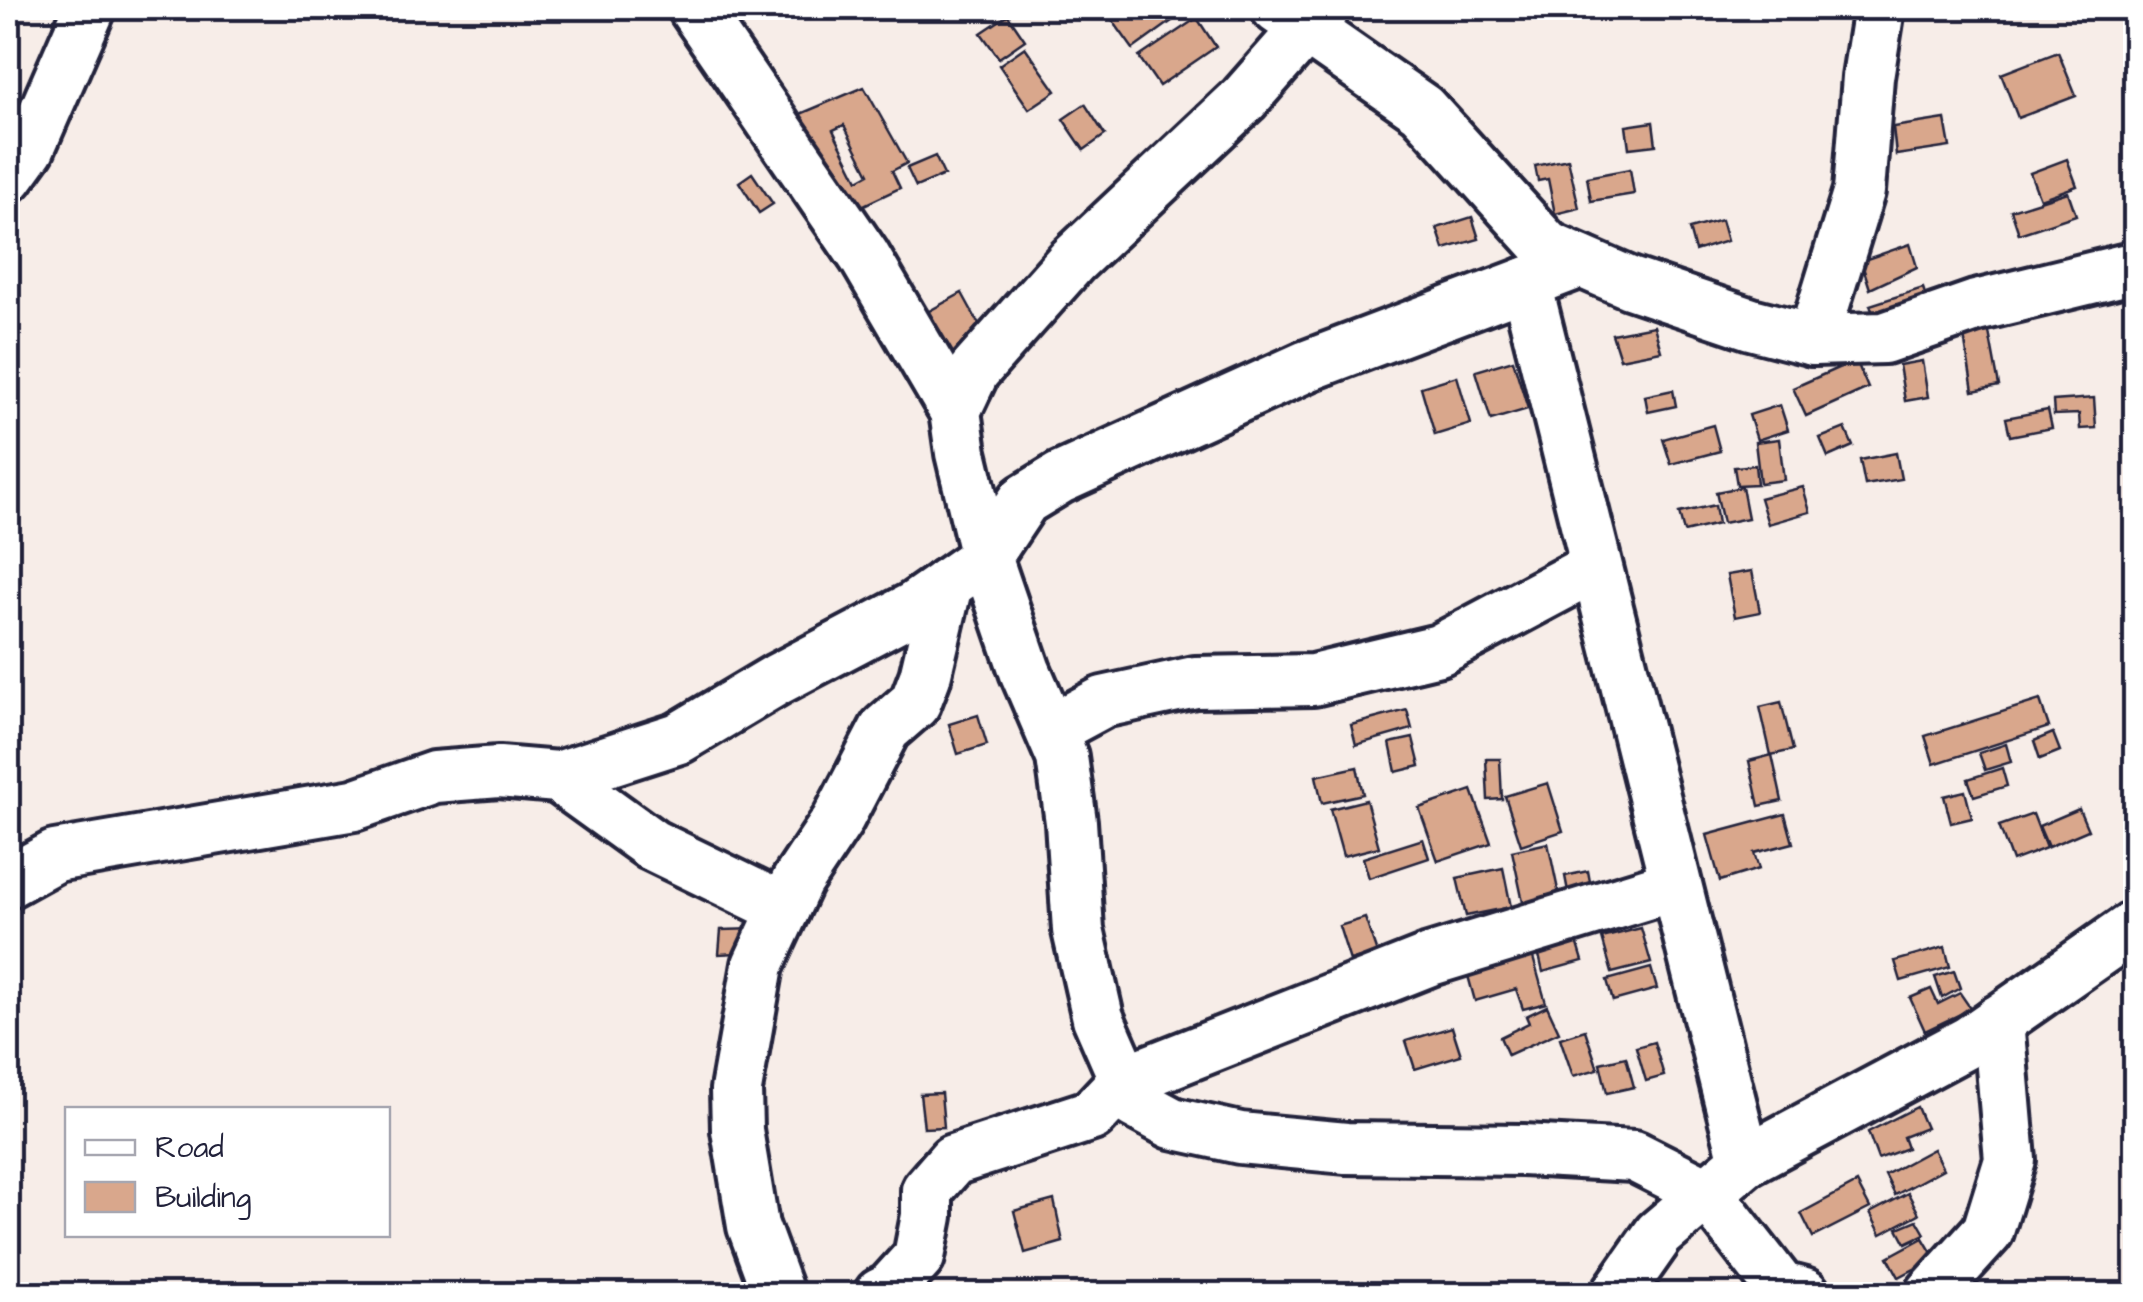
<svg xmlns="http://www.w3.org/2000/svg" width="2143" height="1302" font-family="'Architects Daughter',sans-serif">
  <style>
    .building { fill: #d9a78c; stroke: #22223b; stroke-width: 2.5; fill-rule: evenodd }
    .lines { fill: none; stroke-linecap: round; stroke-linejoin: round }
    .minor-casing { stroke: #22223b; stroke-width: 58 }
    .minor { stroke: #fff; stroke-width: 50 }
  </style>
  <rect width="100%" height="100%" fill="#f7ede8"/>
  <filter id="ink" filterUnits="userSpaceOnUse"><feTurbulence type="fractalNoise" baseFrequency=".01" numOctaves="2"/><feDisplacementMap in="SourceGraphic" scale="20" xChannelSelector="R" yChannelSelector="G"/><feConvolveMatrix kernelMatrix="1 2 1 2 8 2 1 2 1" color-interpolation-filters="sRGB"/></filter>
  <g filter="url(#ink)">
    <g class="building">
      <polygon points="1132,8 1190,8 1133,49 1113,21"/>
      <polygon points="1008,15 1025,40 999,58 981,33"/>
      <polygon points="1197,18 1216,47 1159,86 1139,57"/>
      <polygon points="1025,47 1056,91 1029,109 999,65"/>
      <polygon points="2058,52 2076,96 2018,118 2001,74"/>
      <path d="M864,87L907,163L892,171L900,188L847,213L798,115ZM844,125L869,174L858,180L833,130Z"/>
      <polygon points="1085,104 1105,135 1084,150 1063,119"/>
      <polygon points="1945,119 1950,147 1896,155 1893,127"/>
      <polygon points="1653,122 1656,145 1629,148 1626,126"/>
      <polygon points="935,156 944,175 916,187 907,168"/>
      <polygon points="1568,159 1579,208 1555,214 1548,179 1538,181 1535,166"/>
      <polygon points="2067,159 2077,186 2040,199 2030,173"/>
      <polygon points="1630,169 1634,194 1591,201 1587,177"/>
      <polygon points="752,173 773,204 759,213 739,182"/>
      <polygon points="2068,192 2076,215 2019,234 2011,210"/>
      <polygon points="1472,217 1479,239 1444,249 1437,228"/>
      <polygon points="1721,220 1727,241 1695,251 1689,229"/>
      <polygon points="1910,244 1917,267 1870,289 1861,261"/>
      <polygon points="1923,288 1929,306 1876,322 1870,305"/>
      <polygon points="962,293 991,346 952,368 922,315"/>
      <polygon points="1654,326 1661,351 1620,359 1612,334"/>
      <polygon points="1989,332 1999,386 1973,391 1964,336"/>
      <polygon points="1513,360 1528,409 1491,420 1476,371"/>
      <polygon points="1856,360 1868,388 1806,416 1793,388"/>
      <polygon points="1922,361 1928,397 1905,401 1899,365"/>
      <polygon points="1457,376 1471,424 1435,435 1421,387"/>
      <polygon points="1673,390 1676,406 1648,412 1645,396"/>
      <polygon points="2094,398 2096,428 2080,429 2079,414 2054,415 2053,401"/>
      <polygon points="1780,405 1788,430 1757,440 1749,415"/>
      <polygon points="2048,410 2052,428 2010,436 2006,418"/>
      <polygon points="1713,425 1720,451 1671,464 1663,439"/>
      <polygon points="1845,428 1853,446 1828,457 1820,438"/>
      <polygon points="1779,439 1784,480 1760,483 1755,442"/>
      <polygon points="1896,453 1901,479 1865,485 1860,460"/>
      <polygon points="1755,465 1757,484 1737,485 1734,467"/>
      <polygon points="1742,487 1748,518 1723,523 1716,492"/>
      <polygon points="1803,487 1810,512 1768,524 1760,498"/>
      <polygon points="1715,505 1718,524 1684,532 1679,513"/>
      <polygon points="1752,571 1760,612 1735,617 1727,575"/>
      <polygon points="2040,700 2049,727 1934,764 1925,736"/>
      <polygon points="1781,702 1793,750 1771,755 1760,707"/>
      <polygon points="1407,710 1412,729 1356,745 1351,725"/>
      <polygon points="978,715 987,745 958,754 949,724"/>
      <polygon points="2053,733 2060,751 2040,759 2034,741"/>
      <polygon points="1413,738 1420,766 1396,772 1390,743"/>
      <polygon points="2006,744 2011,762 1985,770 1979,753"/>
      <polygon points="1772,755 1782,801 1759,806 1749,761"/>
      <polygon points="1486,759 1500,759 1502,799 1488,800"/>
      <polygon points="1357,767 1363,794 1322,803 1316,776"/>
      <polygon points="2002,768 2007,786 1974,796 1968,779"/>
      <polygon points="1548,783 1563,831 1521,845 1505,796"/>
      <polygon points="1472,790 1491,843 1438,861 1419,808"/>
      <polygon points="1965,791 1972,818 1951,823 1944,796"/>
      <polygon points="1366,800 1379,847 1343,856 1330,809"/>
      <polygon points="2079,809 2088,830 2048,847 2039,826"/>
      <polygon points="1785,814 1793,843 1754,853 1759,869 1720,881 1707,835"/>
      <polygon points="2033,814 2046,848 2012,861 1999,826"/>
      <polygon points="1423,839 1429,858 1369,878 1363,858"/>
      <polygon points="1548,843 1562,909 1526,916 1512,851"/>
      <polygon points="1503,868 1511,907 1466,916 1457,878"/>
      <polygon points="1588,871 1593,898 1570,902 1565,876"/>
      <polygon points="1365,918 1377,953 1350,961 1339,926"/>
      <polygon points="1641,928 1651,963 1612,973 1602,938"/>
      <polygon points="756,929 757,952 719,954 721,930"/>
      <polygon points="1577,941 1583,961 1543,972 1538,951"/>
      <polygon points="1945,947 1950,967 1901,981 1895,961"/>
      <polygon points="1532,954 1546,1003 1523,1009 1516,989 1475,1001 1467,972"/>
      <polygon points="1651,968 1657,989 1613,1001 1607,980"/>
      <polygon points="1954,971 1960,988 1942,998 1935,977"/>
      <polygon points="1931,989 1938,1004 1960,993 1971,1009 1925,1031 1910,998"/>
      <polygon points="1547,1006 1559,1032 1508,1055 1500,1037 1529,1023 1526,1016"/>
      <polygon points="1452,1027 1461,1055 1415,1069 1406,1041"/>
      <polygon points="1585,1030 1598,1069 1573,1076 1560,1038"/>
      <polygon points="1654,1042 1664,1076 1646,1081 1636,1047"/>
      <polygon points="1626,1057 1634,1087 1607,1093 1600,1063"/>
      <polygon points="941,1093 944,1127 924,1128 920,1094"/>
      <polygon points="1917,1107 1926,1128 1903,1137 1907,1148 1878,1159 1868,1132"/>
      <polygon points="1933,1149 1943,1169 1895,1195 1885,1175"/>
      <polygon points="1857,1183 1870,1208 1813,1237 1801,1213"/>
      <polygon points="1908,1193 1919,1214 1881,1234 1870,1213"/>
      <polygon points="1054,1200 1063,1242 1025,1253 1014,1211"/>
      <polygon points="1917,1220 1925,1234 1906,1243 1898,1228"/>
      <polygon points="1923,1238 1935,1258 1899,1277 1888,1257"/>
    </g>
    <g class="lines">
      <g class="minor-casing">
        <g id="minor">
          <polyline points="694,8 864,256 955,411"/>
          <polyline points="1277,8 1422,109 1547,247 1630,283 1751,324 1813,340 1884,338 1976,306 2136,267"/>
          <polyline points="1324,8 1244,99 1072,261 974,371 955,411 961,453 986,557 1025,671 1062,757 1071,822 1078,930 1098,1018 1135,1103 1172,1123 1240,1138 1346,1148 1523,1150 1634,1156 1707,1193 1781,1288 1804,1294"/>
          <polyline points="8,177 29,148 90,8"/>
          <polyline points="1526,283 1745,1161"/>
          <polyline points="1813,340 1859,191 1868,77 1879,8"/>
          <polyline points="1051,730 1103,702 1195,682 1313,680 1439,650 1595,567"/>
          <polyline points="558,777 652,845 784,909"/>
          <polyline points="8,882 55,856 354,805 434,777 499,772 558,777 679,738 778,679 913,608 986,557 1024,500 1060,478 1307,366 1581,262"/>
          <polyline points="778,1294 753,1226 737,1130 736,1090 758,965 797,881 837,821 885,729 915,703 925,677 947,584"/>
          <polyline points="880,1294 890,1289 919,1257 927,1216 927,1190 953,1160 1092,1115 1124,1081 1430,960 1675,885"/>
          <polyline points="1617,1294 1659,1234 1745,1161 1970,1041 2136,925"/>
          <polyline points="1931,1294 1988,1231 2010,1160 1998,1021"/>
        </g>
      </g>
      <use href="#minor" class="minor"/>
    </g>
  </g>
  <rect width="2143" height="1302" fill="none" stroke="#fff" stroke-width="40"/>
  <rect x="20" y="20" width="2103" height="1262" fill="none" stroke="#22223b" stroke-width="4" filter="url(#ink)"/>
  <rect x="65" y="1107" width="325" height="130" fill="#ffffff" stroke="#a7a7b1" stroke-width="2.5"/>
  <rect x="85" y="1140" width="50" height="15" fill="#ffffff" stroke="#a7a7b1" stroke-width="2.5"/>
  <text x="155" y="1157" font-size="30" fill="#22223b">Road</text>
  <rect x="85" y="1182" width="50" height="30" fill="#d9a78c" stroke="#a7a7b1" stroke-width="2.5"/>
  <text x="155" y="1207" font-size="30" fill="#22223b">Building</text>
</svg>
